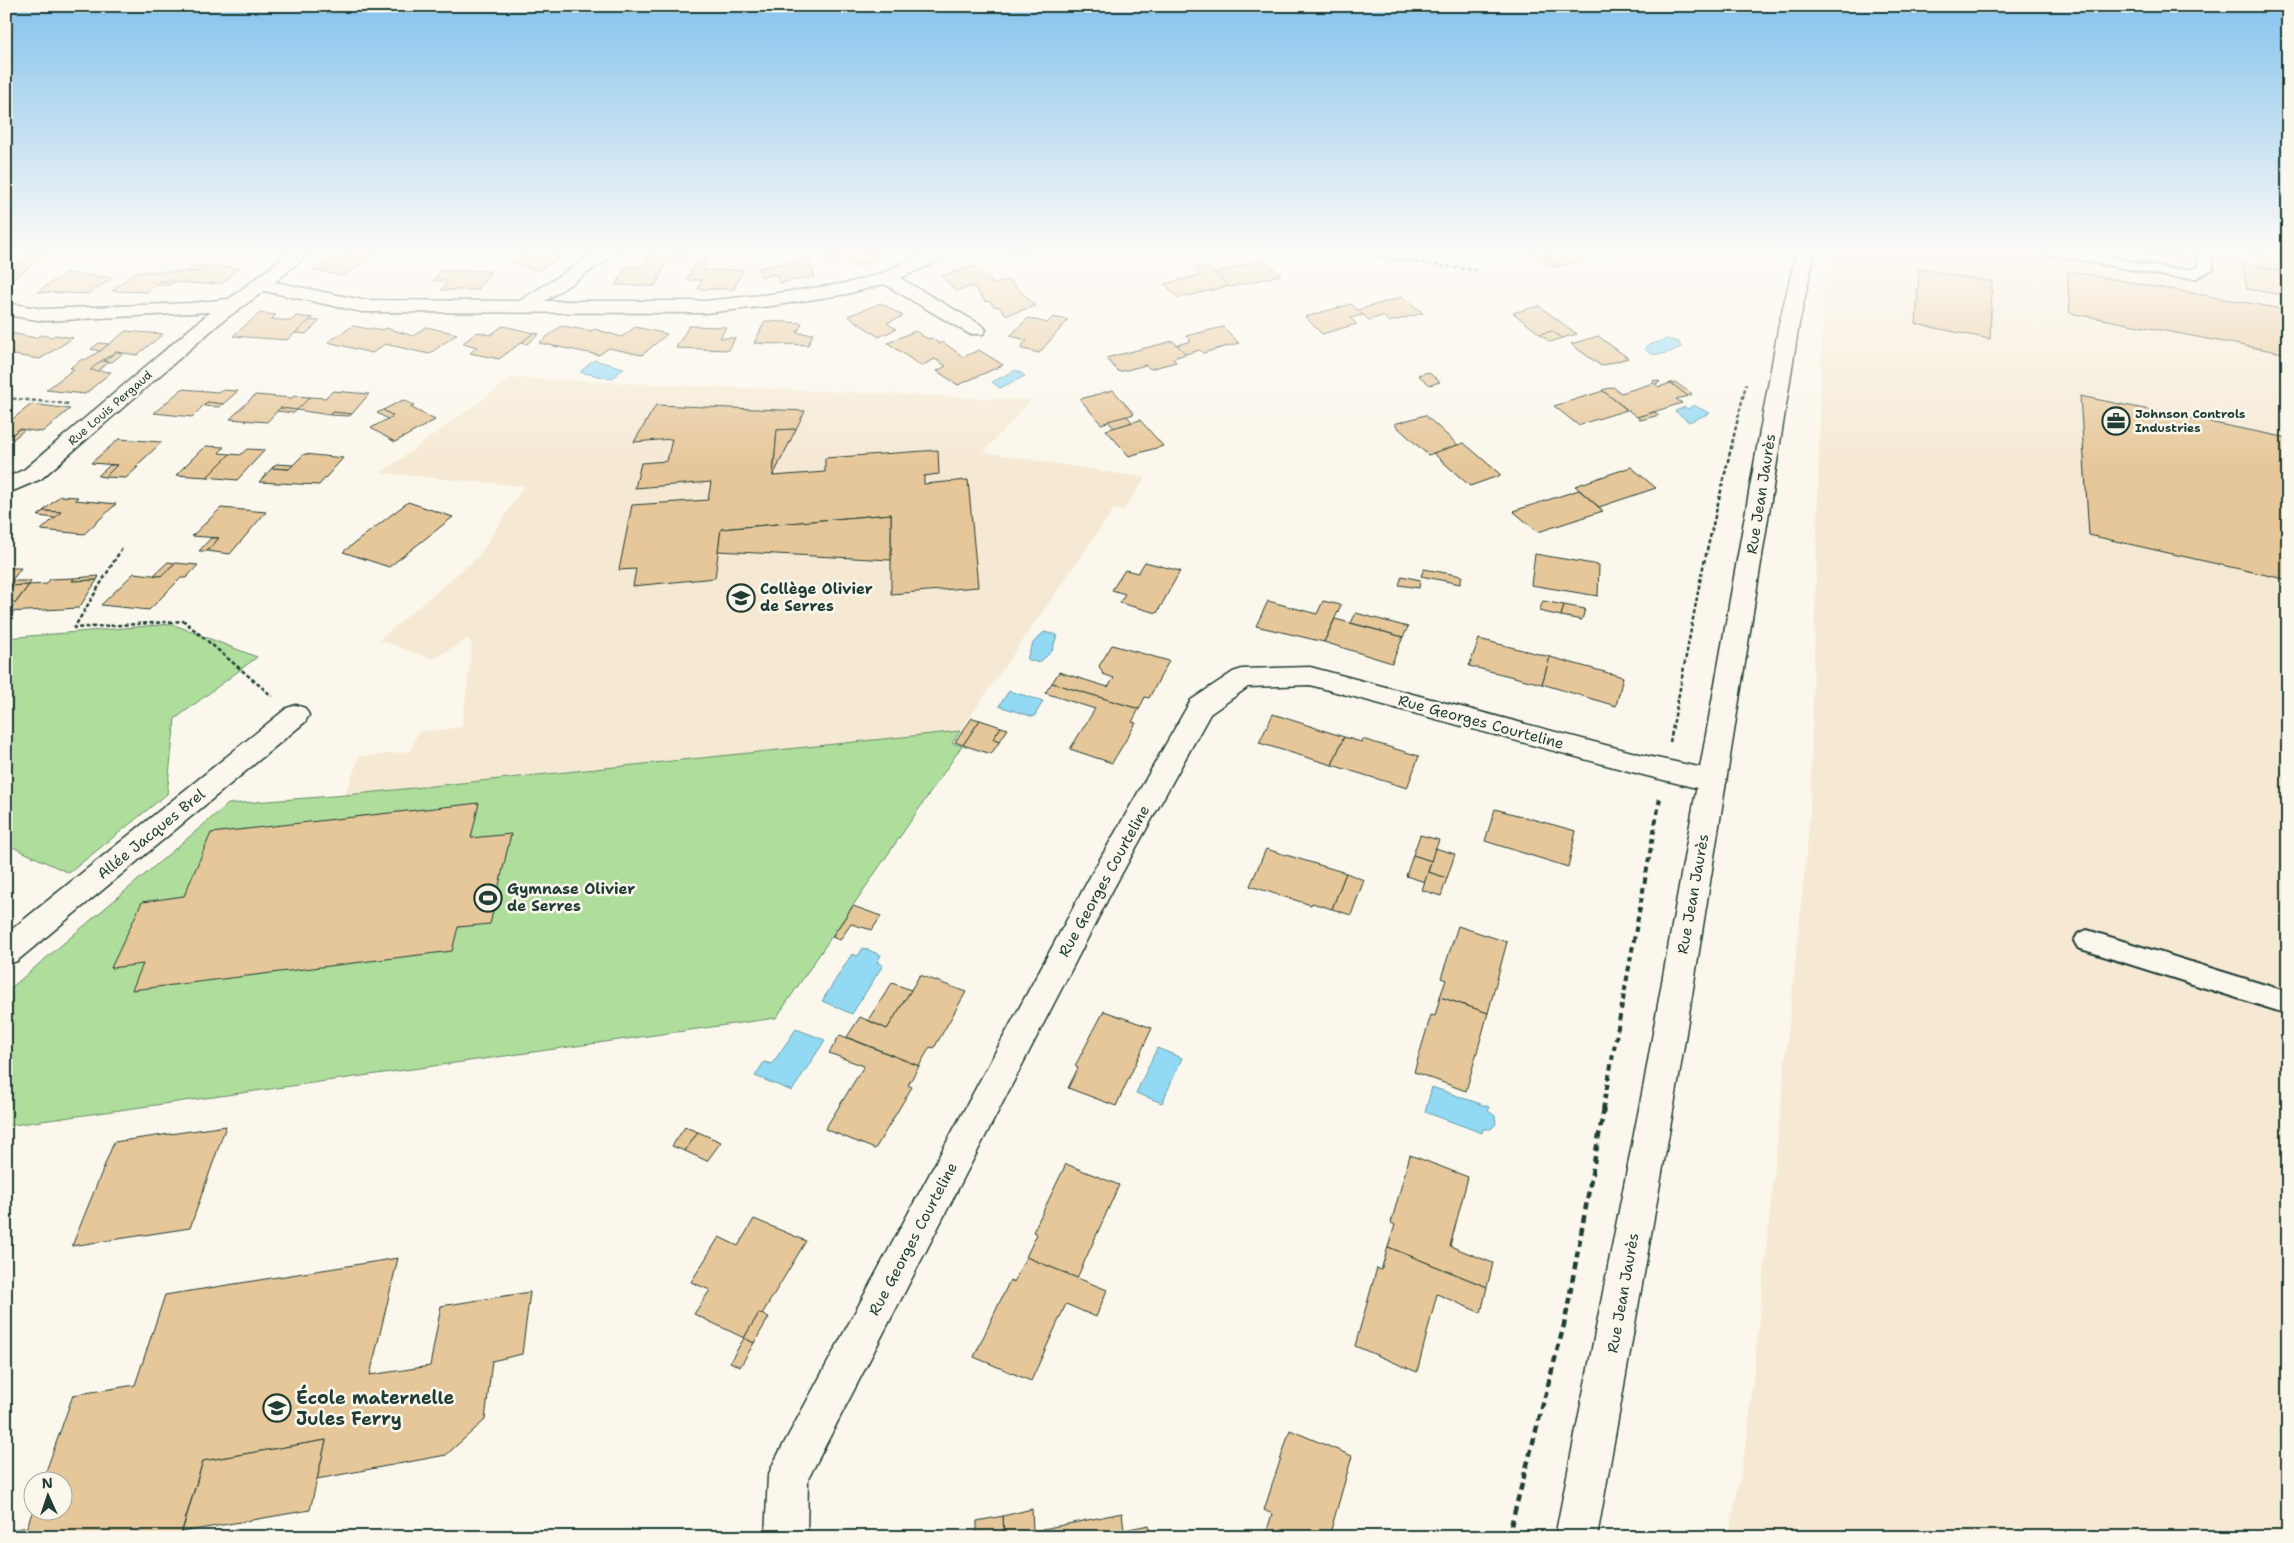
<svg xmlns="http://www.w3.org/2000/svg" width="2294" height="1543" font-family="'Shantell Sans',sans-serif">
  <style>
    .built { fill: #f5e9d3 }
    .green { fill: #aedd9c; stroke: #668d68 }
    .water { fill: #92daf4; stroke: #649ba7 }
    .building { fill: #e6c799; stroke: #1f3d34 }
    .lines { fill: none; stroke-linecap: round; stroke-linejoin: round }
    .service-casing { stroke: #1f3d34; stroke-width: 4 }
    .minor-casing { stroke: #1f3d34; stroke-width: 3 }
    .secondary-casing { stroke: #1f3d34; stroke-width: 3 }
    .path-far2 { stroke: #1f3d34; stroke-width: 2.5; stroke-dasharray: 4 2.5; stroke-linecap: butt }
    .path-far1 { stroke: #1f3d34; stroke-width: 4; stroke-dasharray: 5.5 4.5; stroke-linecap: butt }
    .path { stroke: #1f3d34; stroke-width: 4.5; stroke-dasharray: 7 5; stroke-linecap: butt }
    .service { fill: #fbf7ec; fill-rule: evenodd }
    .minor { fill: #fbf7ec; fill-rule: evenodd }
    .secondary { fill: #fbf7ec; fill-rule: evenodd }
    .labels { text-anchor: middle; dominant-baseline: central; stroke-width: 5; stroke-linejoin: round; paint-order: stroke }
    .far-street-label { font-size: 12px; fill: #1f3d34; stroke: #fbf7ec }
    .far-poi-label { font-size: 12px; font-weight: bold; fill: #1f3d34; stroke: #fbf7ec; text-anchor: start }
    .street-label { font-size: 15px; fill: #1f3d34; stroke: #fbf7ec }
    .poi-label { font-size: 15px; font-weight: bold; fill: #1f3d34; stroke: #fbf7ec; text-anchor: start }
    .near-poi-label { font-size: 18px; font-weight: bold; fill: #1f3d34; stroke: #fbf7ec; text-anchor: start }
  </style>
  <rect width="100%" height="100%" fill="#fbf7ec"/>
  <filter id="ink" filterUnits="userSpaceOnUse"><feTurbulence type="fractalNoise" baseFrequency=".02" numOctaves="2"/><feDisplacementMap in="SourceGraphic" scale="10" xChannelSelector="R" yChannelSelector="G"/><feConvolveMatrix kernelMatrix="1 2 1 2 8 2 1 2 1" color-interpolation-filters="sRGB"/></filter>
  <g filter="url(#ink)">
    <g class="built">
      <polygon points="1833,250 2288,250 2288,1537 1729,1537 1748,1431 1810,816 1823,295"/>
      <polygon points="512,378 1031,400 984,452 1145,478 1123,511 1114,509 960,731 345,795 359,757 411,751 418,732 462,727 472,645 468,639 433,659 379,640 478,557 524,486 381,473"/>
    </g>
    <g class="green">
      <polygon points="172,624 257,657 175,719 167,794 69,873 6,844 6,638"/>
      <polygon points="960,731 952,743 962,746 776,1018 6,1126 6,992 228,804 346,795"/>
    </g>
    <g class="water">
      <path d="M1667,339L1679,342L1681,347C1671,352 1653,360 1645,349L1646,346Z"/>
      <polygon points="594,360 624,368 612,379 580,372"/>
      <polygon points="1016,370 1025,376 1000,388 992,382"/>
      <polygon points="1693,405 1710,413 1689,422 1675,411 1685,407 1688,409"/>
      <polygon points="1044,632 1057,635 1052,651 1039,663 1027,659 1033,643"/>
      <polygon points="1009,691 1043,701 1034,717 999,706"/>
      <polygon points="863,948 881,955 877,962 883,965 852,1014 822,1001 852,954 858,956"/>
      <polygon points="796,1029 825,1040 792,1091 755,1076 764,1062 772,1064"/>
      <polygon points="1157,1048 1182,1058 1162,1103 1136,1093"/>
      <polygon points="1432,1087 1489,1107 1488,1111 1495,1116 1496,1124 1491,1129 1483,1129 1482,1133 1425,1112"/>
    </g>
    <g class="building">
      <polygon points="28,250 63,250 60,252 50,252 6,284 6,267 13,267 30,252 25,252"/>
      <polygon points="351,250 380,251 344,276 312,270 326,261 329,262"/>
      <polygon points="531,250 552,250 564,255 539,271 510,262"/>
      <polygon points="655,250 690,250 684,260 668,260 655,286 616,285 626,267 645,267 649,260 645,260 651,251"/>
      <polygon points="842,250 876,250 884,257 852,267 844,260 830,264 822,256"/>
      <polygon points="1006,250 1030,250 1019,257 1003,252"/>
      <polygon points="1574,250 1578,252 1604,250 1608,253 1559,266 1537,251"/>
      <polygon points="2129,250 2176,250 2178,259"/>
      <polygon points="2254,250 2288,250 2288,272 2258,267"/>
      <polygon points="1537,251 1559,266 1553,268 1530,252"/>
      <polygon points="808,259 815,277 779,283 776,274 761,277 758,268"/>
      <polygon points="697,260 707,260 703,270 743,270 734,289 698,289 702,280 687,280"/>
      <polygon points="1264,260 1281,275 1230,287 1214,273"/>
      <polygon points="2242,264 2288,272 2288,296 2247,289"/>
      <polygon points="193,266 206,266 199,272 186,272"/>
      <polygon points="206,266 239,268 223,283 202,284 160,281 147,292 112,291 135,272 199,272"/>
      <polygon points="976,266 994,284 1009,280 1036,306 1007,315 998,306 995,307 989,301 986,302 973,286 956,291 941,276"/>
      <polygon points="1207,266 1229,286 1179,298 1164,284 1201,275 1195,268"/>
      <polygon points="1919,269 1992,282 1990,339 1916,324"/>
      <polygon points="440,271 491,271 478,290 441,290 448,281 433,281"/>
      <polygon points="2067,271 2288,310 2288,354 2070,313"/>
      <polygon points="66,273 112,278 89,294 37,292"/>
      <polygon points="160,281 175,281 170,285 156,285"/>
      <polygon points="1403,297 1423,313 1389,322 1383,316 1369,320 1357,310"/>
      <polygon points="881,303 903,316 887,323 896,329 879,337 848,316"/>
      <polygon points="1351,304 1363,315 1350,318 1357,324 1322,334 1305,317"/>
      <polygon points="1539,306 1577,334 1562,338 1552,331 1540,334 1513,313"/>
      <polygon points="260,313 276,315 271,319 291,321 296,316 313,318 287,340 233,336"/>
      <polygon points="1053,317 1068,320 1039,353 1020,348 1027,340 1010,336 1028,318 1047,323"/>
      <polygon points="310,320 320,321 306,334 295,333"/>
      <polygon points="765,321 802,323 797,333 813,334 808,345 754,343"/>
      <polygon points="353,326 369,329 372,328 383,330 386,328 413,336 426,327 457,334 429,354 385,344 372,353 328,342"/>
      <polygon points="503,326 534,333 499,359 470,353 477,347 463,343 478,332 490,335"/>
      <polygon points="561,326 592,331 594,329 622,337 635,327 667,334 642,355 609,348 599,355 539,343"/>
      <polygon points="689,326 726,327 720,338 735,338 729,350 676,348"/>
      <polygon points="1223,327 1239,343 1203,353 1200,350 1186,354 1177,345 1191,341 1186,336"/>
      <polygon points="126,331 163,334 137,355 116,352 101,361 90,370 111,372 85,394 46,390 74,369 70,368 82,359 85,360 100,351"/>
      <polygon points="915,331 928,339 931,338 940,344 943,342 963,357 979,350 1003,365 958,385 937,371 946,366 935,359 921,366 888,343"/>
      <polygon points="1552,331 1562,338 1550,342 1540,334"/>
      <polygon points="11,333 36,338 40,335 52,337 55,335 73,338 40,359 6,354 6,336"/>
      <polygon points="534,333 539,334 527,344 522,342"/>
      <polygon points="1598,336 1628,358 1601,366 1571,344"/>
      <polygon points="1173,341 1186,354 1173,358 1176,362 1150,369 1146,365 1119,372 1106,358"/>
      <polygon points="99,343 109,344 100,351 91,349"/>
      <polygon points="116,352 123,353 112,362 104,361"/>
      <polygon points="101,361 109,362 97,371 90,370"/>
      <polygon points="1428,372 1440,382 1430,385 1418,375"/>
      <polygon points="1655,380 1660,382 1655,384 1659,387 1671,383 1688,396 1676,399 1682,403 1637,417 1602,390 1613,387 1621,393 1654,383 1653,381"/>
      <polygon points="1675,382 1692,394 1688,396 1671,383"/>
      <polygon points="182,389 218,392 221,390 238,391 223,404 207,402 192,417 154,413"/>
      <polygon points="1113,390 1134,414 1101,424 1080,399"/>
      <polygon points="333,391 369,394 352,414 332,412 330,415 297,410 310,397 325,398"/>
      <polygon points="1603,391 1627,410 1578,425 1554,406"/>
      <polygon points="255,395 292,398 294,396 310,397 297,410 280,408 267,422 230,419"/>
      <polygon points="2080,396 2288,438 2288,580 2089,535"/>
      <polygon points="403,400 414,405 410,407 435,420 395,442 371,428 393,416 383,410"/>
      <polygon points="207,402 223,404 219,407 204,406"/>
      <polygon points="32,404 70,409 42,432 19,429 6,439 6,424"/>
      <polygon points="656,405 805,411 796,429 777,430 773,476 825,472 825,458 938,450 939,474 924,476 924,484 968,480 978,587 891,594 891,514 721,529 715,578 633,586 636,569 619,570 632,505 708,500 711,482 635,488 641,463 667,461 672,439 634,442"/>
      <polygon points="280,408 297,410 294,413 277,411"/>
      <polygon points="383,410 393,416 388,419 377,413"/>
      <polygon points="332,412 352,414 349,416 330,415"/>
      <polygon points="1655,412 1659,415 1641,420 1637,417"/>
      <polygon points="1425,415 1458,445 1428,455 1394,424"/>
      <polygon points="1127,416 1132,422 1114,428 1108,421"/>
      <polygon points="1140,420 1163,446 1129,456 1106,430"/>
      <polygon points="19,429 24,430 12,440 6,440"/>
      <polygon points="796,429 773,476 777,430"/>
      <polygon points="119,439 162,442 135,467 138,467 126,478 105,477 117,465 91,463"/>
      <polygon points="1464,443 1501,475 1470,486 1433,453"/>
      <polygon points="205,446 224,447 219,453 230,454 207,477 176,475"/>
      <polygon points="247,449 265,450 237,480 207,477 230,454 240,455"/>
      <polygon points="304,454 343,458 319,485 259,482 272,468 289,469"/>
      <polygon points="276,464 293,465 289,469 272,468"/>
      <polygon points="110,465 117,465 105,477 98,476"/>
      <polygon points="1631,467 1656,488 1599,507 1575,486"/>
      <polygon points="1579,490 1603,511 1538,532 1513,511"/>
      <polygon points="60,496 78,497 75,500 116,504 84,534 41,530 61,512 43,511"/>
      <polygon points="408,502 453,517 389,567 343,552"/>
      <polygon points="221,508 266,512 230,554 207,551 219,538 192,536"/>
      <polygon points="43,511 61,512 55,518 38,516"/>
      <polygon points="891,514 891,560 718,551 721,529"/>
      <polygon points="211,538 219,538 207,551 199,551"/>
      <polygon points="1535,554 1599,565 1598,596 1531,585"/>
      <polygon points="168,562 175,563 161,576 154,575"/>
      <polygon points="1145,562 1180,571 1157,613 1120,603 1125,594 1112,590 1125,570 1138,573"/>
      <polygon points="175,563 198,565 186,578 181,578 149,610 101,605 134,573 161,576"/>
      <polygon points="6,568 21,568 8,586 29,585 16,602 6,603"/>
      <polygon points="1424,569 1462,576 1460,584 1421,576"/>
      <polygon points="99,576 97,580 72,581 74,578"/>
      <polygon points="1402,576 1420,580 1419,588 1399,585"/>
      <polygon points="74,578 72,581 97,580 79,608 9,612 29,585 47,584 50,579"/>
      <polygon points="11,581 31,581 29,585 8,586"/>
      <polygon points="1268,601 1317,614 1323,601 1341,605 1324,642 1256,626"/>
      <polygon points="1543,601 1564,605 1561,616 1539,611"/>
      <polygon points="1564,605 1585,609 1582,620 1561,616"/>
      <polygon points="1356,613 1408,627 1403,637 1351,623"/>
      <polygon points="1335,619 1403,637 1392,663 1324,642"/>
      <polygon points="1479,639 1550,657 1542,684 1469,666"/>
      <polygon points="1112,645 1169,661 1149,698 1145,697 1139,709 1052,683 1059,672 1108,687 1114,678 1103,674 1099,666"/>
      <polygon points="1550,657 1623,677 1616,706 1542,684"/>
      <polygon points="1052,683 1139,709 1132,722 1136,723 1112,763 1070,749 1095,709 1045,693"/>
      <polygon points="1273,714 1344,737 1332,765 1259,743"/>
      <polygon points="972,718 980,720 963,745 955,742"/>
      <polygon points="980,720 1001,727 993,739 1000,741 991,754 963,745"/>
      <polygon points="1001,727 1008,729 1000,741 993,739"/>
      <polygon points="1344,737 1361,742 1362,739 1419,756 1407,788 1332,765"/>
      <polygon points="479,803 471,838 511,834 490,924 458,927 452,951 132,990 143,964 111,968 142,902 184,896 211,833"/>
      <polygon points="1495,809 1576,831 1568,867 1485,841"/>
      <polygon points="1420,835 1439,840 1431,861 1413,855"/>
      <polygon points="1435,848 1455,854 1447,878 1428,872"/>
      <polygon points="1266,849 1346,873 1332,909 1312,903 1311,905 1250,886"/>
      <polygon points="1413,855 1431,861 1425,882 1406,876"/>
      <polygon points="1428,872 1447,878 1441,896 1422,890"/>
      <polygon points="1346,873 1364,880 1351,915 1332,909"/>
      <polygon points="853,906 881,916 872,930 851,924 840,940 832,937"/>
      <polygon points="1458,926 1507,942 1488,1013 1440,997 1446,980 1441,978"/>
      <polygon points="920,975 966,992 934,1048 930,1047 919,1066 847,1037 860,1017 887,1029"/>
      <polygon points="892,983 911,990 887,1029 868,1020"/>
      <polygon points="1440,997 1488,1013 1466,1091 1414,1072 1431,1015 1435,1016"/>
      <polygon points="1104,1011 1152,1028 1116,1106 1068,1088 1078,1068 1075,1066"/>
      <polygon points="840,1035 919,1066 908,1085 912,1087 875,1149 825,1129 864,1066 829,1053"/>
      <polygon points="226,1126 190,1228 72,1246 114,1142"/>
      <polygon points="685,1127 698,1132 685,1151 672,1146"/>
      <polygon points="698,1132 721,1142 707,1161 685,1151"/>
      <polygon points="1410,1155 1468,1177 1450,1246 1493,1263 1487,1287 1388,1247 1395,1225 1391,1223"/>
      <polygon points="1066,1164 1119,1185 1077,1278 1026,1257 1037,1234 1033,1232"/>
      <polygon points="754,1219 806,1241 762,1314 759,1313 744,1338 694,1314 710,1290 691,1282 719,1237 738,1246"/>
      <polygon points="1388,1247 1487,1287 1481,1313 1437,1294 1417,1372 1355,1346 1377,1268 1381,1270"/>
      <polygon points="1026,1257 1107,1290 1096,1317 1066,1304 1031,1381 974,1357 1010,1280 1014,1282"/>
      <polygon points="398,1258 370,1375 430,1366 441,1306 530,1292 522,1354 492,1361 485,1420 446,1455 317,1479 326,1440 203,1461 180,1537 6,1537 6,1531 27,1527 33,1510 62,1510 62,1480 43,1480 73,1395 135,1385 165,1295"/>
      <polygon points="759,1313 769,1317 754,1343 744,1338"/>
      <polygon points="744,1338 754,1343 740,1367 730,1362"/>
      <polygon points="1290,1430 1352,1456 1329,1537 1265,1537 1272,1514 1264,1510"/>
      <polygon points="326,1440 310,1510 182,1532 203,1461"/>
      <polygon points="1032,1509 1033,1530 1004,1536 1003,1516"/>
      <polygon points="1122,1513 1124,1530 1149,1525 1150,1537 1004,1537"/>
      <polygon points="1003,1516 1004,1536 977,1537 977,1521"/>
    </g>
    <g class="lines">
      <g class="service-casing">
        <g id="service">
          <path d="M2043,250C2053,250 2064,249 2074,250C2100,253 2178,277 2198,267L2196,250H2210L2213,269L2196,278L2171,277L2050,254Z"/>
          <polygon points="2087,930 2288,992 2288,1014 2078,948 2074,941 2078,934"/>
        </g>
      </g>
      <g class="minor-casing">
        <g id="minor">
          <polygon points="293,250 313,250 275,282 362,300 519,301 601,250 622,250 545,301 705,301 771,294 847,283 880,274 930,250 952,250 930,265 900,278 983,326 986,330 983,334 969,334 884,284 847,294 771,306 705,313 362,312 264,291 220,323 41,479 6,494 6,478 25,469 210,312 44,321 6,315 6,303 44,309 191,303 229,299"/>
          <polygon points="1310,667 1647,756 1713,770 1723,774 1727,781 1723,788 1713,792 1647,776 1310,685 1248,687 1210,714 1111,893 808,1479 807,1537 765,1537 768,1476 774,1462 1091,875 1191,700 1233,672 1242,669"/>
          <polygon points="296,705 305,708 309,715 305,722 17,961 6,965 6,934 287,708"/>
        </g>
      </g>
      <g class="secondary-casing">
        <polygon id="secondary" points="1797,250 1815,250 1799,324 1678,1083 1597,1537 1555,1537 1644,1083 1779,324"/>
      </g>
      <g class="path-far2">
        <polyline points="1325,250 1480,271"/>
        <polyline points="6,398 70,404"/>
        <polyline points="122,548 74,628 184,621 272,696"/>
        <polyline points="1670,742 1701,576 1746,384"/>
      </g>
      <polyline class="path-far1" points="1603,1109 1660,798"/>
      <polyline class="path" points="1508,1537 1565,1321 1604,1108"/>
      <use href="#service" class="service"/>
      <use href="#minor" class="minor"/>
      <use href="#secondary" class="secondary"/>
    </g>
  </g>
  <linearGradient id="sky" x2="0" y2="1"><stop stop-color="#85c3ed"/><stop offset="0.54" stop-color="#fdfbf6"/><stop offset="1" stop-color="#fdfbf6" stop-opacity="0"/></linearGradient>
  <rect width="2294" height="466" fill="url(#sky)"/>
  <defs>
    <g id="office-ring" transform="scale(1.4375)"><circle r="9.5" fill="#fbf7ec" stroke="#1f3d34" stroke-width="1.5"/><path d="M-6-3h4V-5.5h4V-3h4V5H-6ZM-1-4.5V-3h2v-1.5ZM-6 0V1H6V0Z" fill="#1f3d34"/></g>
    <g id="school-ring" transform="scale(1.4375)"><circle r="9.5" fill="#fbf7ec" stroke="#1f3d34" stroke-width="1.5"/><path d="M0-5L7-2L0 1L-7-2ZM-4 1L0 2.5L4 1V4Q0 6-4 4Z" fill="#1f3d34"/></g>
    <g id="stadium-ring" transform="scale(1.4375)"><circle r="9.5" fill="#fbf7ec" stroke="#1f3d34" stroke-width="1.5"/><path d="M0-5a6.5 5 0 1 0 0 10a6.5 5 0 1 0 0-10ZM-3.5-1.8h7v3.6h-7Z" fill="#1f3d34"/></g>
  </defs>
  <g fill-rule="evenodd">
    <use href="#office-ring" x="2116" y="421"/>
    <use href="#school-ring" x="741" y="598"/>
    <use href="#stadium-ring" x="488" y="898"/>
    <use href="#school-ring" x="277" y="1408"/>
  </g>
  <g class="labels">
    <g class="far-street-label">
      <text transform="translate(110 408) rotate(-41)">Rue Louis Pergaud</text>
    </g>
    <g class="far-poi-label">
      <text x="2135" y="414">Johnson Controls<tspan x="2135" dy="14">Industries</tspan></text>
    </g>
    <g class="street-label">
      <text transform="translate(1761 494) rotate(-81)">Rue Jean Jaurès</text>
      <text transform="translate(1481 722) rotate(15)">Rue Georges Courteline</text>
      <text transform="translate(151 834) rotate(-39)">Allée Jacques Brel</text>
      <text transform="translate(1104 881) rotate(-61)">Rue Georges Courteline</text>
      <text transform="translate(1693 894) rotate(-80)">Rue Jean Jaurès</text>
      <text transform="translate(913 1239) rotate(-62)">Rue Georges Courteline</text>
      <text transform="translate(1623 1293) rotate(-80)">Rue Jean Jaurès</text>
    </g>
    <g class="poi-label">
      <text x="760" y="589">Collège Olivier<tspan x="760" dy="17">de Serres</tspan></text>
      <text x="507" y="889">Gymnase Olivier<tspan x="507" dy="17">de Serres</tspan></text>
    </g>
    <g class="near-poi-label">
      <text x="296" y="1398">École maternelle<tspan x="296" dy="21">Jules Ferry</tspan></text>
    </g>
  </g>
  <rect width="2294" height="1543" fill="none" stroke="#fbf7ec" stroke-width="25"/>
  <rect x="12" y="12" width="2269" height="1518" fill="none" stroke="#1f3d34" stroke-width="2" filter="url(#ink)"/>
  <g transform="translate(48 1496) rotate(357)"><circle r="24" fill="#fbf7ec" stroke="#a3ada2"/>
  <path d="M0-4L9 19L0 12L-9 19Z" fill="#1f3d34"/>
  <text y="-8" font-size="14" font-weight="bold" text-anchor="middle" fill="#1f3d34">N</text>
  </g>
</svg>
